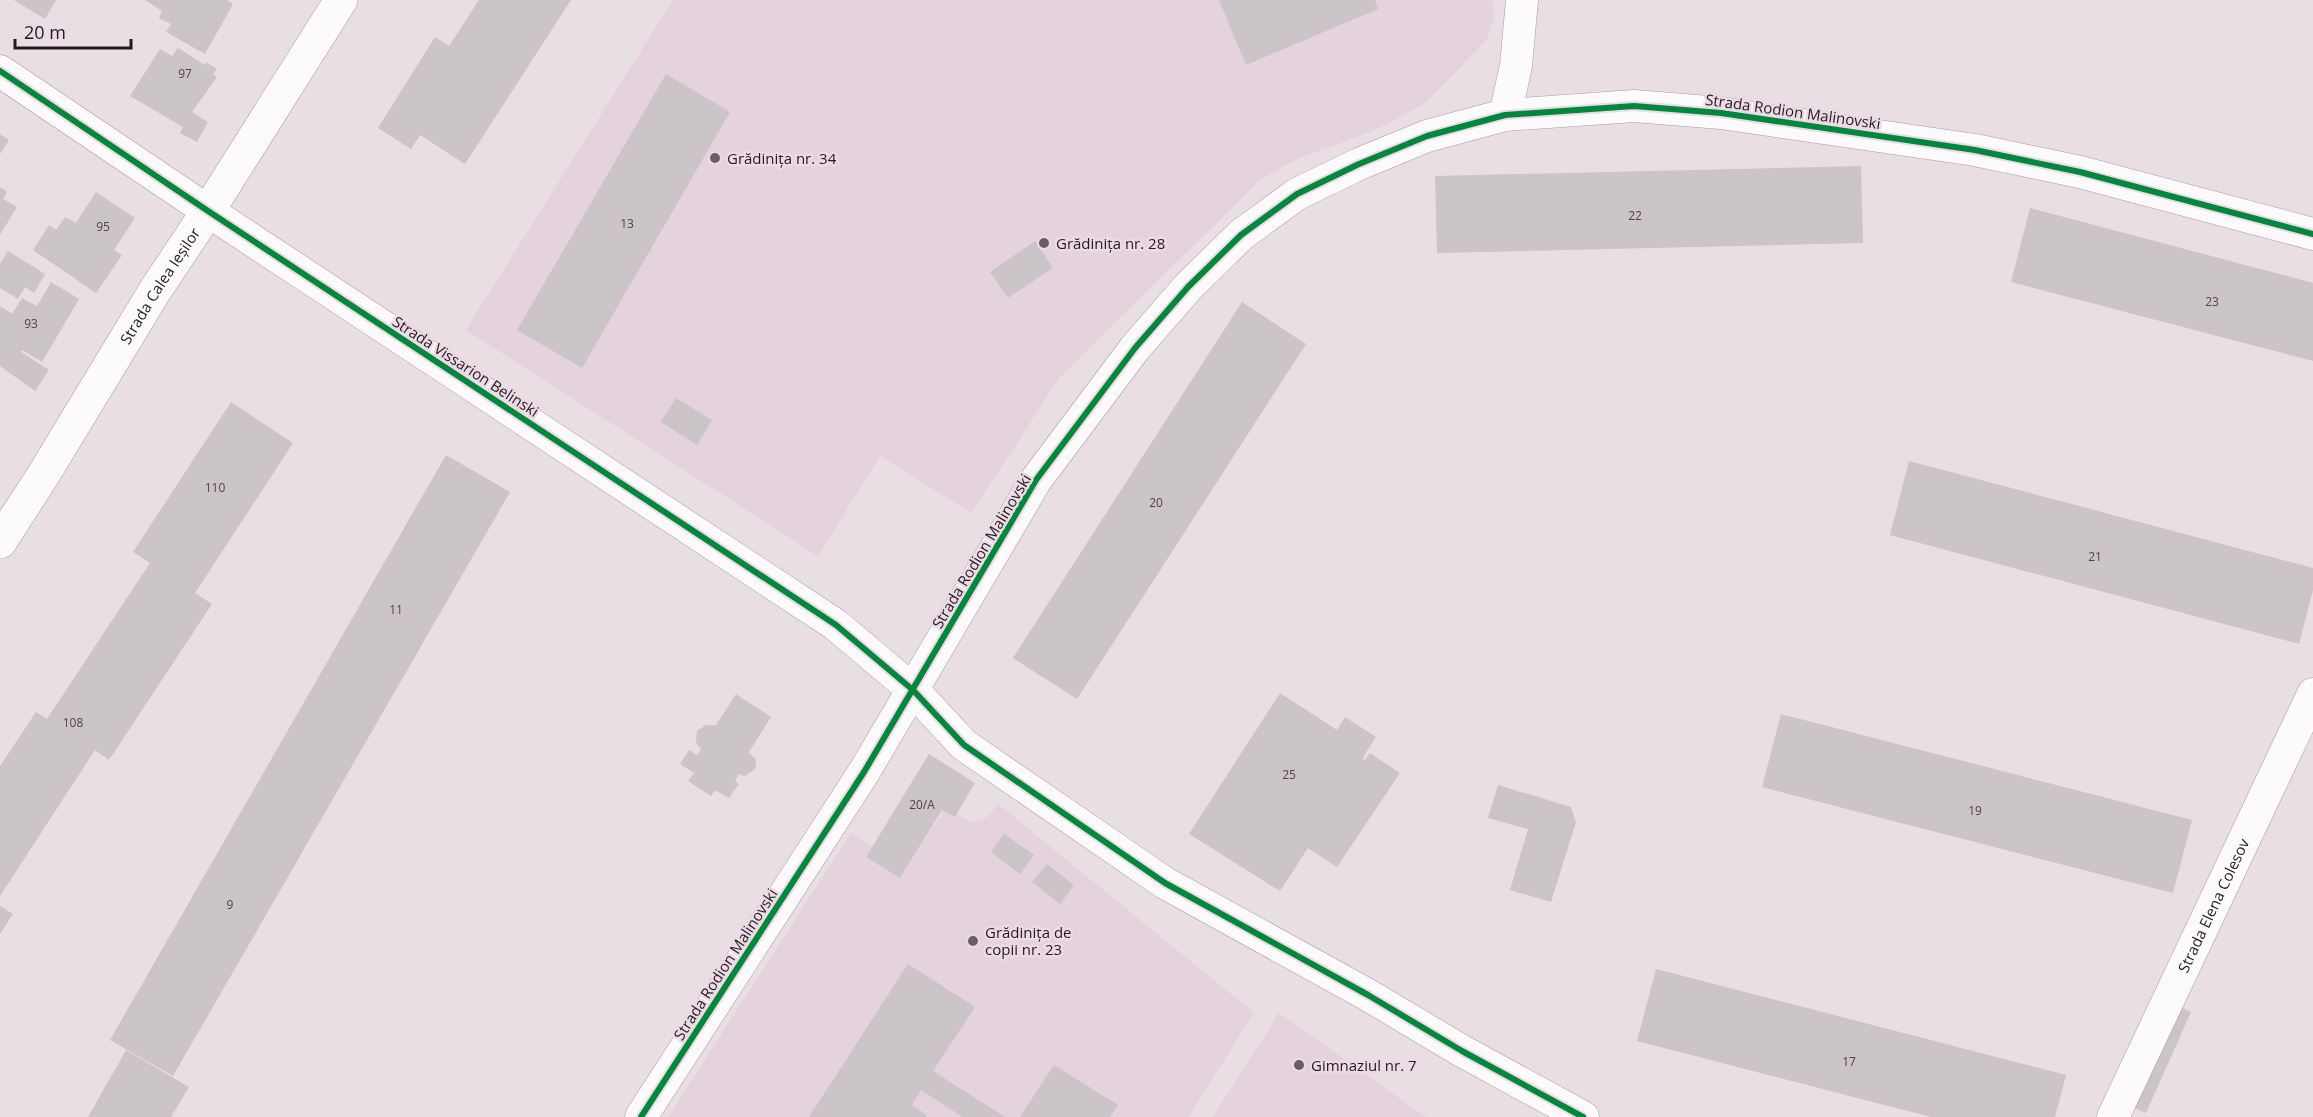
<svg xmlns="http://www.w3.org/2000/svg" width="2313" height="1117" font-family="'Open Sans',sans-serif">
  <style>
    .built { fill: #e4d2dc }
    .building { fill: #cbc4c8 }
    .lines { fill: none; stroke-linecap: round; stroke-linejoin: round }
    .street-casing { stroke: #a49da0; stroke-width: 33 }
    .secondary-casing { stroke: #a49da0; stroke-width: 34 }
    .street { stroke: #fcfafb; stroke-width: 32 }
    .secondary { stroke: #fcfafb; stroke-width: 33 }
    .cycleway-casing { stroke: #ecdae4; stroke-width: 10 }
    .cycleway { stroke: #00873e; stroke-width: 6 }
    .poi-dot { fill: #675f64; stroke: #ecdae4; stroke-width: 2 }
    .labels { text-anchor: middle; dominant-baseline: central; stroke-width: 5; stroke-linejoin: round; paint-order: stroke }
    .number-label { font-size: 12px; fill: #4c4549 }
    .street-label { font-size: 15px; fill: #221b1f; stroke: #ecdae4 }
    .poi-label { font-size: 15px; fill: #221b1f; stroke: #ecdae4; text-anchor: start }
  </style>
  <rect width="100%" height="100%" fill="#e8dee3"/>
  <g class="built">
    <polygon points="675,0 1492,0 1495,15 1487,39 1426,103 1373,131 1299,158 1261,179 1060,377 971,513 880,456 818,556 466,330 671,3"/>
    <polygon points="998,804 1254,1013 1188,1117 668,1117 851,833 906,868 945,808 972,822 988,817"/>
    <polygon points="1279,1013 1426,1117 1213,1117"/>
  </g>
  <g class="building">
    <polygon points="14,0 56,0 45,19"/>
    <polygon points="145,0 227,0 233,4 205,54 166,32 171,24 159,18 162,11"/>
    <polygon points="479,0 571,0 465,164 420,135 411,149 378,128 435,37 449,46"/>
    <polygon points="1219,0 1375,0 1378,9 1246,65"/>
    <polygon points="178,48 205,65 206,62 217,69 213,74 217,77 192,112 208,122 197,142 180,133 183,127 130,96 160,49 172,56"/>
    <polygon points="666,74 730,112 582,368 517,330"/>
    <polygon points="0,134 9,140 0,154"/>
    <polygon points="1861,166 1863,243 1437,253 1435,176"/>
    <polygon points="0,187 7,192 3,199 17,207 0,235"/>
    <polygon points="96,192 135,218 114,250 122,255 96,293 33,250 49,225 56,230 65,217 76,223"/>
    <polygon points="2030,208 2313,283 2313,361 2011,282"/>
    <polygon points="1035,241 1053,268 1008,298 990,272"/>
    <polygon points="8,251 45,274 34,293 25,287 18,299 0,288 0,264"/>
    <polygon points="51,282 79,299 42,362 22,350 21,352 49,370 35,391 0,366 0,306 12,314 22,298 37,306"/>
    <polygon points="1242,302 1306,344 1077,699 1013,658"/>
    <polygon points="676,398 712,420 697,445 661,422"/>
    <polygon points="231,402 293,443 195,593 212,604 109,760 95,750 0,896 0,766 36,712 47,719 150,563 133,552"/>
    <polygon points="446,455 510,492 173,1076 110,1040"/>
    <polygon points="1909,461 2313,568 2313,590 2299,644 1890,535"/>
    <polygon points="1280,693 1337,730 1345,717 1376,737 1362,759 1365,760 1370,753 1400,773 1337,867 1308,848 1280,891 1189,834"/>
    <polygon points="736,694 771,717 749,752 756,760 755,769 745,776 739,774 735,781 739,784 729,798 715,790 711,796 688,781 694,773 680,764 689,750 697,755 701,749 696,743 697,731 706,725 716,725"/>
    <polygon points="1781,714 2192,820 2173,893 1762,787"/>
    <polygon points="929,754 975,783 955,817 942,810 900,878 866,857"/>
    <polygon points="1498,785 1571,807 1576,822 1551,902 1510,890 1528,829 1488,818"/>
    <polygon points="1004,834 1034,855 1020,874 991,852"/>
    <polygon points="1047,864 1074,885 1060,904 1032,882"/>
    <polygon points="0,906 13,914 0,934"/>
    <polygon points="908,964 975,1007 933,1071 1005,1117 963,1117 921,1090 912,1105 927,1115 926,1117 809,1117"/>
    <polygon points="1656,969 2066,1075 2055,1117 1931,1117 1637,1041"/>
    <polygon points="2168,1001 2191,1012 2146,1113 2123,1103"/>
    <polygon points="126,1050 189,1087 171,1117 88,1117"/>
    <polygon points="1054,1065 1118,1105 1110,1117 1020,1117"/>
  </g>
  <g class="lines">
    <g class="street-casing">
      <g id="street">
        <polyline points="0,71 208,211 836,625 913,690 964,745 1165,883 1368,995 1462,1051 1583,1117"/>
        <polyline points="1505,115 1516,66 1522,0"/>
        <polyline points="641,1117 864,772 1036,480 1135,348 1188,287 1241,235 1297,194 1359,164 1427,136 1505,115 1634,106 1721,113 1975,150 2080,172 2313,234"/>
        <path id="s1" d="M2113,1117L2313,694"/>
      </g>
    </g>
    <g class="secondary-casing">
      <g id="secondary">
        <path id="s2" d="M0,542L42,477L156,289L208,211L341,0"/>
      </g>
    </g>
    <use href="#street" class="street"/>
    <use href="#secondary" class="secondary"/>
    <g class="cycleway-casing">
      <g id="cycleway">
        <polyline points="0,71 208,211 836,625 913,690 964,745 1165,883 1368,995 1462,1051 1583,1117"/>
        <polyline points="641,1117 864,772 1036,480 1135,348 1188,287 1241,235 1297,194 1359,164 1427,136 1505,115 1634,106 1721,113 1975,150 2080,172 2313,234"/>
      </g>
    </g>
    <use href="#cycleway" class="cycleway"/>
  </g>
  <g class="poi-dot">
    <circle cx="715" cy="158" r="6"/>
    <circle cx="1044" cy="243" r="6"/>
    <circle cx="973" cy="941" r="6"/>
    <circle cx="1299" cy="1065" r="6"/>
  </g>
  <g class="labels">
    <g class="number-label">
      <text x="185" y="73">97</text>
      <text x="1635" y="215">22</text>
      <text x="627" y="223">13</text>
      <text x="103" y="226">95</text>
      <text x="2212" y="301">23</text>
      <text x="31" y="323">93</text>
      <text x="215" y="487">110</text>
      <text x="1156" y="502">20</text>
      <text x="2095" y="556">21</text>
      <text x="396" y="609">11</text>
      <text x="73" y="722">108</text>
      <text x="1289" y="774">25</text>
      <text x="922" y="804">20/A</text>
      <text x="1975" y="810">19</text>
      <text x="230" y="904">9</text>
      <text x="1849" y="1061">17</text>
    </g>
    <g class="street-label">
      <text transform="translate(1793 111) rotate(8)">Strada Rodion Malinovski</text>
      <text stroke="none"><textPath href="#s2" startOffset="302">Strada Calea Ieșilor</textPath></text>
      <text transform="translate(466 366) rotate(33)">Strada Vissarion Belinski</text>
      <text transform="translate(981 551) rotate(-59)">Strada Rodion Malinovski</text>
      <text stroke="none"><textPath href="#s1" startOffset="234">Strada Elena Colesov</textPath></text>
      <text transform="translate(725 964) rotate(-57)">Strada Rodion Malinovski</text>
    </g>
    <g class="poi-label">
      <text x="727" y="158">Grădinița nr. 34</text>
      <text x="1056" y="243">Grădinița nr. 28</text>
      <text x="985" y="932">Grădinița de<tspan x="985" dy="17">copii nr. 23</tspan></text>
      <text x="1311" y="1065">Gimnaziul nr. 7</text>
    </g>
  </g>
  <path d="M15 39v9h116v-9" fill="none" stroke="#221b1f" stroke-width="3"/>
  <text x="24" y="39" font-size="18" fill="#221b1f" stroke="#ecdae4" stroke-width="4.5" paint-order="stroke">20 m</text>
</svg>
